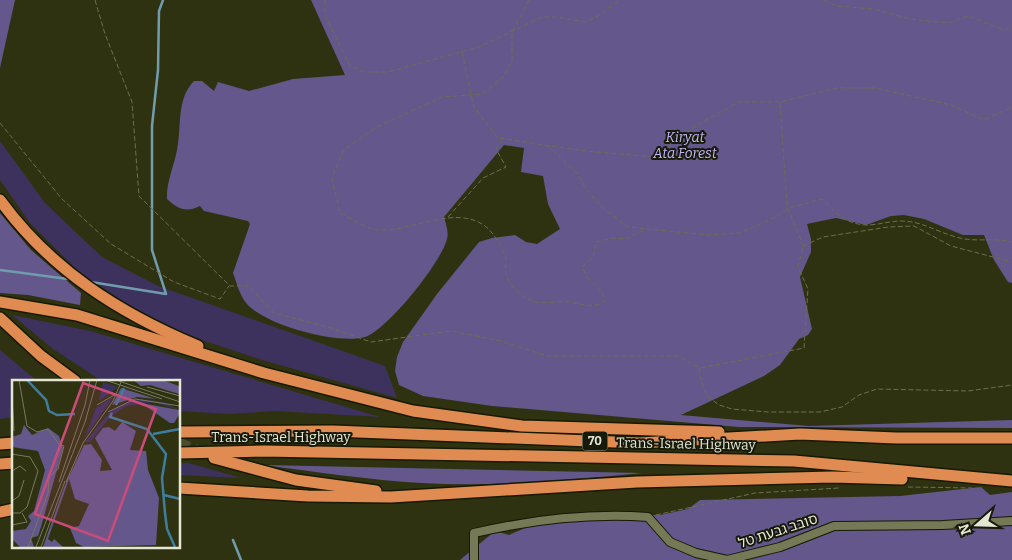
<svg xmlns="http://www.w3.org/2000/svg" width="1012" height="560" font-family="Bitter,'Noto Sans Hebrew',serif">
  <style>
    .green { fill: #3d325e }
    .forest { fill: #63578b }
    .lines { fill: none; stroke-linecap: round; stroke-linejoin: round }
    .stream { stroke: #709cae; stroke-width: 2.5 }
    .highway-tunnel { stroke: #4a4d2d; stroke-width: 11; stroke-dasharray: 11 5.5; stroke-linecap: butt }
    .minor-casing { stroke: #171900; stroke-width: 10 }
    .highway-casing { stroke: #171900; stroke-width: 14 }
    .path { stroke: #6c6f52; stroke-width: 1; stroke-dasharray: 5 2.5; stroke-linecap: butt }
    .minor { stroke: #757955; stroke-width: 8 }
    .highway { stroke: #df8b51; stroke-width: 11 }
    .labels { text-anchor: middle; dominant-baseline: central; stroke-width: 4; stroke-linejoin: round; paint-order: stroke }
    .shield { fill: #17190a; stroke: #a6a897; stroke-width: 1 }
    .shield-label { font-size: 12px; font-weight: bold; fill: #e4e6d3 }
    .park-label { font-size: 14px; font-style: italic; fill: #c2b5f5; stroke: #17190a }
    .street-label { font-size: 14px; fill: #e4e6d3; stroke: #17190a }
    .inset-river { fill: none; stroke: #3f7d9e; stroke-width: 2.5 }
    .inset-road { fill: none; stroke: #777a5e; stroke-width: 1 }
    .view { fill: #ca4c79; fill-opacity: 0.15; stroke: #ca4c79; stroke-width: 2.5 }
    .inset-edge { fill: none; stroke: #e4e6d3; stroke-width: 2.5 }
  </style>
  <rect width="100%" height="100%" fill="#2f3210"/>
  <g class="green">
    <polygon points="0,141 45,203 102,257 158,286 385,366 397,398 262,360 187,335 130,306 78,271 30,223 0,180"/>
    <polygon points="12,315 90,331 380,417 275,411 229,414 179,411 179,381 102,381 53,349"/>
    <polygon points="0,350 37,381 14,381 14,417 0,419"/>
    <polygon points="179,463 188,463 241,478 179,475"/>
  </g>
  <g class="forest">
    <polygon points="0,0 15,0 0,68"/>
    <path d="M311,0H1012V283L1008,282L994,260L984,235H963L924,219L904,215L891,216L866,225L836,218L807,224L811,239V252L800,277L812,329L808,335L799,339L780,365L764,376L681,415L809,426L1012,420V428L739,427L492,406L423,396L399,385L395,371L397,357L403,342L437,294L479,242L492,238L515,235L526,242L537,244L560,229L548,204L543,176L521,172L524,148L504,145L444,217C446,224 449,233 447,239C441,263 387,330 365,337C338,345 265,325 247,304C239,295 237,283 233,273L250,224L248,221L204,211L200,206C186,213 178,209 167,199C166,183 174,166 177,150C182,126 176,99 194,81H202L214,91L218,82L249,91L293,79L345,75Z"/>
    <polygon points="0,213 31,250 81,293 80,305 28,295 0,293"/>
    <path d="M264,465L642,473C570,480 495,487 422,483C369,480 316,472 264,465Z"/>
    <polygon points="981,487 990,495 1012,492 1012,560 460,560 495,531 509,535 541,521 613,514 660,515 688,509 700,500 900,496"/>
  </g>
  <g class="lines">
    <g class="stream">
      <polyline points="0,270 68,279"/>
      <polyline points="91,282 166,294 152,250 152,126 158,70 159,11 163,0"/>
      <polyline points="233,540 241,560"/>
    </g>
    <polyline class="highway-tunnel" points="179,443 202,453"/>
    <g class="minor-casing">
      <path id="minor" d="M474,560V533C530,520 590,513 648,517L670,542L696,553L727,560L780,547L834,526L943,525L1012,521"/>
    </g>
    <g class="highway-casing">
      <g id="highway">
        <path d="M0,200C51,270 119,313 198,346"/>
        <polyline points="0,302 77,315 264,373 413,411 522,426 719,432"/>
        <polyline points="0,318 41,356 75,381"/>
        <polyline points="179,432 333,431 640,443 800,434 896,438 1012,438"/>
        <polyline points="0,444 14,443"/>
        <polyline points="179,453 264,451 794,461 1012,481"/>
        <polyline points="214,458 296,480 376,491"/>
        <polyline points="0,464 14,463"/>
        <polyline points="179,488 308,496 391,497 637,482 832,477 902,479"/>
        <polyline points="0,512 14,509"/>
      </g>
    </g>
    <g class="path">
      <polyline points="95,0 105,34 132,102 139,196 230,286 249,286 274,313 328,327 371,342 451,331 501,341 547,356 678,356 700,368 804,348 808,289 798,267 803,246 823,237 888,227 914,226 951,246 1012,262"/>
      <polyline points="325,0 325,15 350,66 363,72 388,72 479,47 542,17 556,17 585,22 598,16 620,0"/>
      <path d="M529,0L512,32V61L504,76L483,94L442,97L375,128L344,150L332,178L340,213C351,218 366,229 378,230C412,232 455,204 485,226C493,232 504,249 506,259C506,262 505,266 505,270C507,285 521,297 535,302C544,305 558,300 569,302C581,304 595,309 605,301C603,287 586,284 583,266L593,257L596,242L613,238L626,239L646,229"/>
      <polyline points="824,0 836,6 874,9 910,19 948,23 968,16 1004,30 1012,28"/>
      <polyline points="462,52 474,107 498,138 585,151 655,157 695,126 739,102 780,102 836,88 875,88 951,105 984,120 1012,107"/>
      <polyline points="780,103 787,206 803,245"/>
      <polyline points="0,123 62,199 111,244 174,282 220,299 229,286"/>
      <path d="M547,145L578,174L586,189L603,208L628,227L709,235L740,233L774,218L789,208L822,199C835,212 847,225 867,225C878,225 890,221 901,221C922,221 937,232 956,237C975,243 993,237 1012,242"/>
      <polyline points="448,217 483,178 506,167 496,149 503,139"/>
      <polyline points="700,368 699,374 707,396 719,405 732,409 768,412 820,412 842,407 859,395 877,389 968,391 1012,385"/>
      <polyline points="908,487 972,488"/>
      <polyline points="656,515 755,493 839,488"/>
    </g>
    <use href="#minor" class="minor"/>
    <use href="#highway" class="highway"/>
  </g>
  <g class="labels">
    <rect class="shield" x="582.5" y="431.5" width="25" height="19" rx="4"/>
    <g class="shield-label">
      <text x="595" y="441">70</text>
    </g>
    <g class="park-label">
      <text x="685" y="137">Kiryat<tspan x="685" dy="16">Ata Forest</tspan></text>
    </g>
    <g class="street-label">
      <text x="281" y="437">Trans-Israel Highway</text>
      <text transform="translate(686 444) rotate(1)">Trans-Israel Highway</text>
      <text transform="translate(778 531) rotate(-18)">סובב גבעת טל</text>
    </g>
  </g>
  <g transform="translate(12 380)">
    <rect width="168" height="168" fill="#2f3210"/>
    <path d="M91,2L106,7L87,21ZM102,16L72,59L84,28ZM130,19L151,22L167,30L141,22L115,26L99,36L78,62H73L98,32L113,23Z" fill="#3d325e"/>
    <path d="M121,0H150L167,6V14L138,5L129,6ZM109,8L144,19L125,17L100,25ZM129,23L167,30V35L162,43H158ZM110,42L124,51L118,70L134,71L136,90L147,118L144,165L72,167L64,163L58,148L67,146L77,124L63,119L57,99L36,159L40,162L42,159L51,167H31L53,105L72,65L79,64L90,80L88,91L100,90L83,58L91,48L97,47L103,51ZM12,45L20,55L36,48L47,56L51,68L29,147L26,156L19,158L22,167H8L0,159V151L14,149L19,141L16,136L22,131L33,90L26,71L0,67V57L9,54Z" fill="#63578b"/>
    <path class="inset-river" d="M15,0L34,20L37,31L45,35L63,34M104,25L112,8M100,33L98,37L135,49L154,74L150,98L153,133L155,149L163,167M141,54L168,49M152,115L168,119"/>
    <path class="inset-road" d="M7,0L15,46L25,52L36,49L47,64L52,66L46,89L37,97L36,113L16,167M93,0L150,19M104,0L168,22M135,7L168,16M0,18L2,51M85,25L104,14M96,32L123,19L168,26M0,74L18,77L26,91L15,127L8,133H0M0,91L8,86L14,91M47,102L73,25L78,0M54,102L71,63L101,21L110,0M0,121L7,116L12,100M0,145L15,142L10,133M24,167L73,42L85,0M29,167L53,101"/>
    <path class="view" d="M71,3L144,29L96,161L23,134Z"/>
    <rect width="168" height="168" class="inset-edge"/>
  </g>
  <g transform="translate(977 525) rotate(250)" stroke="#17190a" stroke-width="4" paint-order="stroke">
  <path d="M0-4L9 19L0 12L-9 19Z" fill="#e4e6d3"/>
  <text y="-8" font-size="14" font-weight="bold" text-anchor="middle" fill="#e4e6d3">N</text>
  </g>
</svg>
